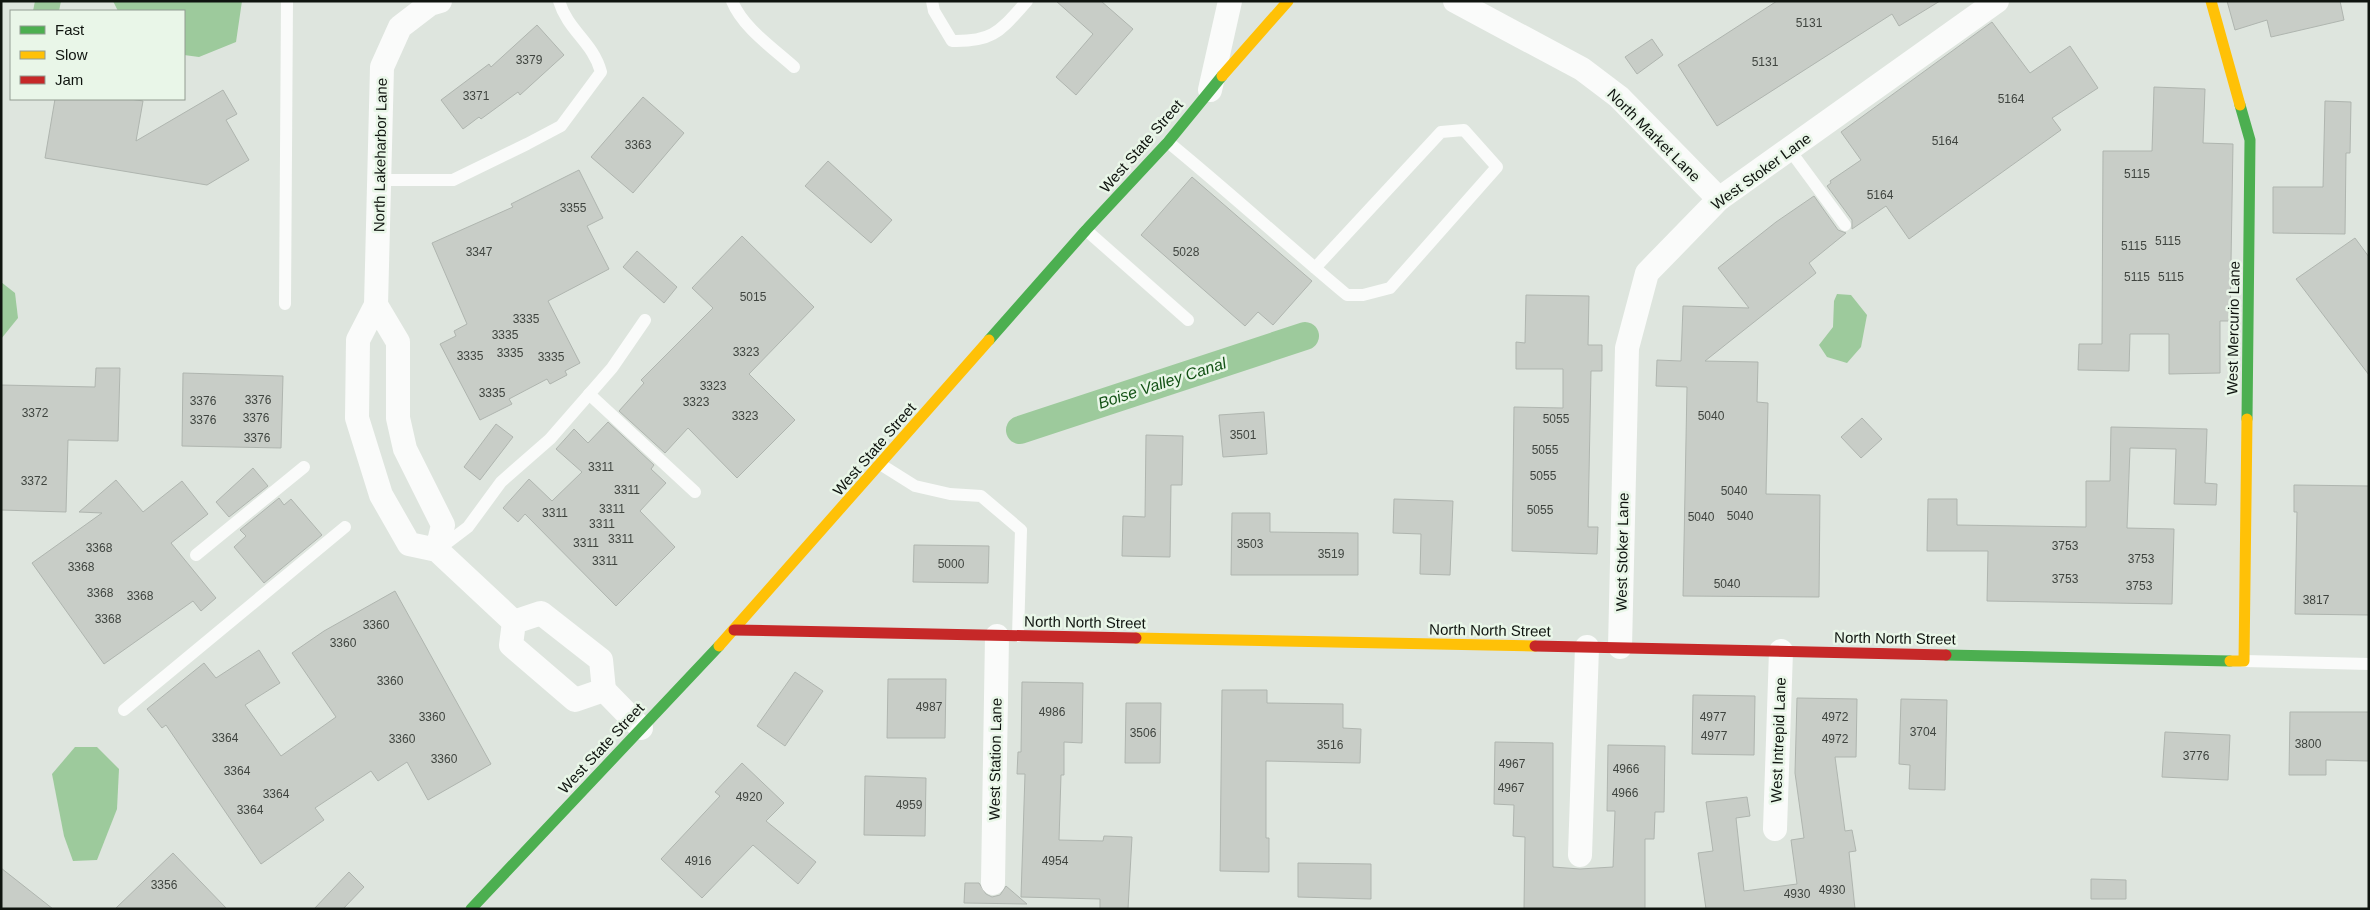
<svg xmlns="http://www.w3.org/2000/svg" width="2370" height="910" font-family="Helvetica,sans-serif">
  <style>
    .water { fill: #9dca9c }
    .lines { fill: none; stroke-linecap: round; stroke-linejoin: round }
    .canal { stroke: #9dca9c; stroke-width: 28 }
    .building { fill: #c8cdc7; stroke: #afb5af }
    .lane { stroke: #fafbfa; stroke-width: 12 }
    .street { stroke: #fafbfa; stroke-width: 24 }
    .fast { stroke: #4caf50; stroke-width: 11 }
    .slow { stroke: #ffc107; stroke-width: 11 }
    .jam { stroke: #c62828; stroke-width: 11 }
    .labels { text-anchor: middle; dominant-baseline: central; stroke-width: 5; stroke-linejoin: round; paint-order: stroke }
    .number-label { font-size: 12px; fill: #3f443f }
    .street-label { font-size: 15px; fill: #0f140f; stroke: #e9f6e8 }
    .water-label { font-size: 16px; font-style: italic; fill: #135215; stroke: #e9f6e8 }
  </style>
  <rect width="100%" height="100%" fill="#dee5de"/>
  <g class="water">
    <polygon points="35,1 61,1 59,11 33,11"/>
    <polygon points="113,1 242,1 236,42 199,57 184,55 184,11 118,11"/>
    <polygon points="1,282 15,293 18,318 1,339"/>
    <polygon points="1837,294 1851,295 1867,315 1861,347 1847,363 1827,357 1819,345 1833,327 1834,301"/>
    <polygon points="75,747 97,747 119,769 117,809 97,860 73,861 64,836 52,774"/>
  </g>
  <g class="lines">
    <polyline class="canal" points="1020,430 1305,336"/>
  </g>
  <g class="building">
    <polygon points="1056,1 1101,1 1133,29 1076,95 1056,77 1093,34"/>
    <polygon points="1777,1 1940,1 1899,26 1892,14 1717,126 1678,65"/>
    <polygon points="2227,1 2340,1 2344,20 2271,37 2267,20 2235,30"/>
    <polygon points="1992,22 2030,73 2070,46 2098,88 2052,118 2061,130 1909,239 1886,206 1852,229 1852,220 1827,186 1831,183 1830,181 1861,160 1841,132"/>
    <polygon points="537,25 564,55 520,95 518,92 481,119 479,117 463,129 441,100 489,64 491,67"/>
    <polygon points="1652,39 1663,55 1637,74 1625,57"/>
    <polygon points="2154,87 2205,89 2203,143 2233,144 2230,321 2220,321 2220,373 2169,374 2169,334 2130,334 2129,371 2078,370 2079,344 2102,344 2103,151 2152,151"/>
    <polygon points="223,90 237,114 226,120 249,160 207,185 45,158 55,99 130,99 143,101 136,141"/>
    <polygon points="643,97 684,133 633,193 591,157"/>
    <polygon points="2325,101 2351,102 2350,153 2346,153 2345,234 2273,233 2273,187 2323,187"/>
    <polygon points="828,161 892,220 871,243 805,186"/>
    <polygon points="579,170 603,218 587,226 609,269 548,301 580,363 565,371 567,375 550,384 547,379 509,399 512,404 480,420 440,344 456,336 454,331 467,324 432,243 513,207 511,204"/>
    <polygon points="1192,177 1312,281 1273,325 1258,312 1245,326 1141,235"/>
    <polygon points="1814,196 1838,230 1846,233 1809,263 1816,273 1705,361 1758,362 1757,402 1768,403 1766,494 1820,495 1819,597 1683,596 1687,387 1656,386 1657,360 1681,361 1683,306 1749,308 1718,268 1776,222"/>
    <polygon points="742,236 814,307 749,374 795,420 737,478 688,428 665,453 619,411 644,383 641,380 713,308 692,288"/>
    <polygon points="2355,238 2369,257 2369,375 2296,279"/>
    <polygon points="637,251 677,287 664,303 623,267"/>
    <polygon points="1526,295 1589,296 1588,345 1602,345 1602,371 1591,371 1588,527 1598,527 1597,554 1512,551 1514,407 1563,408 1563,369 1516,369 1516,342 1525,343"/>
    <polygon points="96,368 120,368 118,441 68,440 66,512 1,510 1,385 95,387"/>
    <polygon points="183,373 283,376 281,448 182,446"/>
    <polygon points="1264,412 1267,454 1223,457 1219,415"/>
    <polygon points="1862,418 1882,439 1861,458 1841,437"/>
    <polygon points="608,422 654,465 651,469 666,483 640,511 675,547 616,606 525,514 518,522 503,508 529,479 552,501 582,472 556,449 574,429 588,443"/>
    <polygon points="496,424 513,437 480,480 464,467"/>
    <polygon points="2111,427 2207,429 2205,483 2217,484 2216,505 2174,504 2176,449 2130,448 2127,528 2174,529 2172,604 1987,601 1988,551 1927,551 1928,499 1957,499 1957,525 2086,527 2086,481 2110,481"/>
    <polygon points="1146,435 1183,436 1182,485 1171,485 1170,557 1122,556 1123,516 1145,517"/>
    <polygon points="253,468 268,486 229,517 216,502"/>
    <polygon points="116,480 143,512 182,481 208,514 171,543 216,598 201,611 193,601 104,664 32,563 102,513 79,512"/>
    <polygon points="2294,485 2369,486 2369,615 2295,614 2297,512 2294,512"/>
    <polygon points="279,498 284,505 291,499 322,535 264,583 234,547 246,536 240,530"/>
    <polygon points="1394,499 1453,501 1450,575 1420,574 1421,534 1393,533"/>
    <polygon points="1232,513 1270,513 1270,532 1358,533 1358,575 1231,575"/>
    <polygon points="914,545 989,546 988,583 913,582"/>
    <polygon points="395,591 491,764 428,800 407,762 378,781 371,771 315,808 324,820 261,864 166,725 162,728 147,709 204,663 216,678 259,650 280,683 245,705 281,756 336,717 292,653 324,631"/>
    <polygon points="795,672 823,691 785,746 757,726"/>
    <polygon points="888,679 946,679 945,738 887,738"/>
    <polygon points="1022,682 1083,683 1082,743 1064,742 1064,775 1061,775 1059,840 1103,841 1104,836 1132,837 1128,909 1100,909 1100,899 1021,897 1025,774 1017,774 1018,752 1021,752"/>
    <polygon points="1222,690 1267,690 1267,703 1343,704 1343,728 1361,729 1360,763 1266,761 1266,838 1269,838 1269,872 1220,871"/>
    <polygon points="1693,695 1755,696 1754,755 1692,754"/>
    <polygon points="1797,698 1857,699 1856,757 1835,757 1845,831 1852,830 1856,851 1849,852 1855,909 1706,909 1698,853 1713,851 1706,802 1747,797 1750,816 1736,818 1744,891 1797,884 1791,840 1804,838 1795,773"/>
    <polygon points="1901,699 1947,700 1945,790 1909,789 1910,765 1899,764"/>
    <polygon points="1126,703 1161,703 1160,763 1125,763"/>
    <polygon points="2290,712 2369,712 2369,761 2326,760 2326,775 2289,775"/>
    <polygon points="2165,732 2230,735 2228,780 2162,777"/>
    <polygon points="1495,742 1553,743 1553,867 1580,869 1613,867 1615,811 1607,811 1608,745 1665,746 1664,812 1655,812 1654,839 1645,839 1645,909 1524,909 1525,837 1513,836 1514,805 1494,804"/>
    <polygon points="742,763 784,803 766,821 816,862 798,884 753,845 702,898 661,859 720,796 715,792"/>
    <polygon points="865,776 926,778 925,836 864,835"/>
    <polygon points="173,853 227,909 115,909"/>
    <polygon points="1298,863 1371,864 1371,899 1298,897"/>
    <polygon points="1,868 53,909 1,909"/>
    <polygon points="349,872 364,887 343,909 314,909"/>
    <polygon points="2091,879 2126,880 2126,899 2091,899"/>
    <polygon points="965,883 979,883 986,894 992,897 1000,895 1006,886 1027,904 964,903"/>
  </g>
  <g class="lines">
    <g class="lane">
      <path d="M732,1C743,28 773,48 794,67"/>
      <path d="M932,1L934,11L952,41C994,42 1000,31 1027,1"/>
      <path d="M1168,142C1229,192 1287,245 1347,295H1363L1390,288L1497,167L1464,130L1441,132L1315,268"/>
      <polyline points="1789,149 1845,225"/>
      <path d="M379,180H453L527,144L561,126L601,72C593,42 568,31 559,1"/>
      <polyline points="1086,230 1188,320"/>
      <polyline points="285,304 287,1"/>
      <polyline points="589,394 695,492"/>
      <polyline points="880,464 915,486 950,494 981,496 1021,530 1018,636"/>
      <polyline points="439,549 468,527 501,482 550,439 612,368 645,320"/>
      <polyline points="196,555 304,467"/>
      <polyline points="2244,661 2369,664"/>
      <polyline points="124,710 345,527"/>
    </g>
    <g class="street">
      <polyline points="1455,1 1582,69 1619,97 1719,199"/>
      <polyline points="1210,90 1230,1"/>
      <polyline points="376,305 382,67 400,27 430,4 440,1"/>
      <polyline points="437,550 443,525 405,449 398,418 398,342 376,305 358,340 357,418 381,495 409,544 437,550 514,622"/>
      <polygon points="541,613 601,660 604,690 575,700 511,645 514,622"/>
      <polyline points="1620,647 1627,348 1647,273 1719,199 1997,1"/>
      <polyline points="604,690 641,728"/>
      <polyline points="1775,829 1781,651"/>
      <polyline points="1580,855 1587,647"/>
      <polyline points="993,883 997,636"/>
    </g>
    <g class="fast">
      <polyline points="2240,105 2250,140 2247,419"/>
      <polyline points="989,340 1086,230 1168,142 1222,76"/>
      <polyline points="1946,655 2230,661"/>
      <polyline points="471,909 719,646"/>
    </g>
    <g class="slow">
      <polyline points="2211,1 2240,105"/>
      <polyline points="1222,76 1288,1"/>
      <polyline points="1136,638 1535,646"/>
      <polyline points="719,646 989,340"/>
      <polyline points="2230,661 2244,661 2247,419"/>
    </g>
    <g class="jam">
      <polyline points="734,630 1136,638"/>
      <polyline points="1535,646 1946,655"/>
    </g>
  </g>
  <g class="labels">
    <g class="number-label">
      <text x="1809" y="23">5131</text>
      <text x="529" y="60">3379</text>
      <text x="1765" y="62">5131</text>
      <text x="476" y="96">3371</text>
      <text x="2011" y="99">5164</text>
      <text x="1945" y="141">5164</text>
      <text x="638" y="145">3363</text>
      <text x="2137" y="174">5115</text>
      <text x="1880" y="195">5164</text>
      <text x="573" y="208">3355</text>
      <text x="2168" y="241">5115</text>
      <text x="2134" y="246">5115</text>
      <text x="479" y="252">3347</text>
      <text x="1186" y="252">5028</text>
      <text x="2137" y="277">5115</text>
      <text x="2171" y="277">5115</text>
      <text x="753" y="297">5015</text>
      <text x="526" y="319">3335</text>
      <text x="505" y="335">3335</text>
      <text x="746" y="352">3323</text>
      <text x="510" y="353">3335</text>
      <text x="470" y="356">3335</text>
      <text x="551" y="357">3335</text>
      <text x="713" y="386">3323</text>
      <text x="492" y="393">3335</text>
      <text x="258" y="400">3376</text>
      <text x="203" y="401">3376</text>
      <text x="696" y="402">3323</text>
      <text x="35" y="413">3372</text>
      <text x="745" y="416">3323</text>
      <text x="1711" y="416">5040</text>
      <text x="256" y="418">3376</text>
      <text x="1556" y="419">5055</text>
      <text x="203" y="420">3376</text>
      <text x="1243" y="435">3501</text>
      <text x="257" y="438">3376</text>
      <text x="1545" y="450">5055</text>
      <text x="601" y="467">3311</text>
      <text x="1543" y="476">5055</text>
      <text x="34" y="481">3372</text>
      <text x="627" y="490">3311</text>
      <text x="1734" y="491">5040</text>
      <text x="612" y="509">3311</text>
      <text x="1540" y="510">5055</text>
      <text x="555" y="513">3311</text>
      <text x="1740" y="516">5040</text>
      <text x="1701" y="517">5040</text>
      <text x="602" y="524">3311</text>
      <text x="621" y="539">3311</text>
      <text x="586" y="543">3311</text>
      <text x="1250" y="544">3503</text>
      <text x="2065" y="546">3753</text>
      <text x="99" y="548">3368</text>
      <text x="1331" y="554">3519</text>
      <text x="2141" y="559">3753</text>
      <text x="605" y="561">3311</text>
      <text x="951" y="564">5000</text>
      <text x="81" y="567">3368</text>
      <text x="2065" y="579">3753</text>
      <text x="1727" y="584">5040</text>
      <text x="2139" y="586">3753</text>
      <text x="100" y="593">3368</text>
      <text x="140" y="596">3368</text>
      <text x="2316" y="600">3817</text>
      <text x="108" y="619">3368</text>
      <text x="376" y="625">3360</text>
      <text x="343" y="643">3360</text>
      <text x="390" y="681">3360</text>
      <text x="929" y="707">4987</text>
      <text x="1052" y="712">4986</text>
      <text x="432" y="717">3360</text>
      <text x="1713" y="717">4977</text>
      <text x="1835" y="717">4972</text>
      <text x="1923" y="732">3704</text>
      <text x="1143" y="733">3506</text>
      <text x="1714" y="736">4977</text>
      <text x="225" y="738">3364</text>
      <text x="402" y="739">3360</text>
      <text x="1835" y="739">4972</text>
      <text x="2308" y="744">3800</text>
      <text x="1330" y="745">3516</text>
      <text x="2196" y="756">3776</text>
      <text x="444" y="759">3360</text>
      <text x="1512" y="764">4967</text>
      <text x="1626" y="769">4966</text>
      <text x="237" y="771">3364</text>
      <text x="1511" y="788">4967</text>
      <text x="1625" y="793">4966</text>
      <text x="276" y="794">3364</text>
      <text x="749" y="797">4920</text>
      <text x="909" y="805">4959</text>
      <text x="250" y="810">3364</text>
      <text x="698" y="861">4916</text>
      <text x="1055" y="861">4954</text>
      <text x="164" y="885">3356</text>
      <text x="1832" y="890">4930</text>
      <text x="1797" y="894">4930</text>
    </g>
    <g class="street-label">
      <text transform="translate(1654 135) rotate(45)">North Market Lane</text>
      <text transform="translate(1141 146) rotate(-49)">West State Street</text>
      <text transform="translate(380 155) rotate(-89)">North Lakeharbor Lane</text>
      <text transform="translate(1761 171) rotate(-36)">West Stoker Lane</text>
      <text transform="translate(2233 328) rotate(-89)">West Mercurio Lane</text>
      <text transform="translate(874 449) rotate(-49)">West State Street</text>
      <text transform="translate(1622 552) rotate(-89)">West Stoker Lane</text>
      <text transform="translate(1085 622) rotate(1)">North North Street</text>
      <text transform="translate(1490 630) rotate(1)">North North Street</text>
      <text transform="translate(1895 638) rotate(1)">North North Street</text>
      <text transform="translate(1778 740) rotate(-88)">West Intrepid Lane</text>
      <text transform="translate(601 748) rotate(-47)">West State Street</text>
      <text transform="translate(995 759) rotate(-89)">West Station Lane</text>
    </g>
    <g class="water-label">
      <text transform="translate(1162 383) rotate(-18)">Boise Valley Canal</text>
    </g>
  </g>
  <rect width="2370" height="910" fill="none" stroke="#0f140f" stroke-width="5"/>
  <rect x="10" y="10" width="175" height="90" fill="#e9f6e8" stroke="#929c91"/>
  <rect x="20" y="26" width="25" height="8" fill="#4caf50" stroke="#929c91"/>
  <text x="55" y="35" font-size="15" fill="#0f140f">Fast</text>
  <rect x="20" y="51" width="25" height="8" fill="#ffc107" stroke="#929c91"/>
  <text x="55" y="60" font-size="15" fill="#0f140f">Slow</text>
  <rect x="20" y="76" width="25" height="8" fill="#c62828" stroke="#929c91"/>
  <text x="55" y="85" font-size="15" fill="#0f140f">Jam</text>
</svg>
